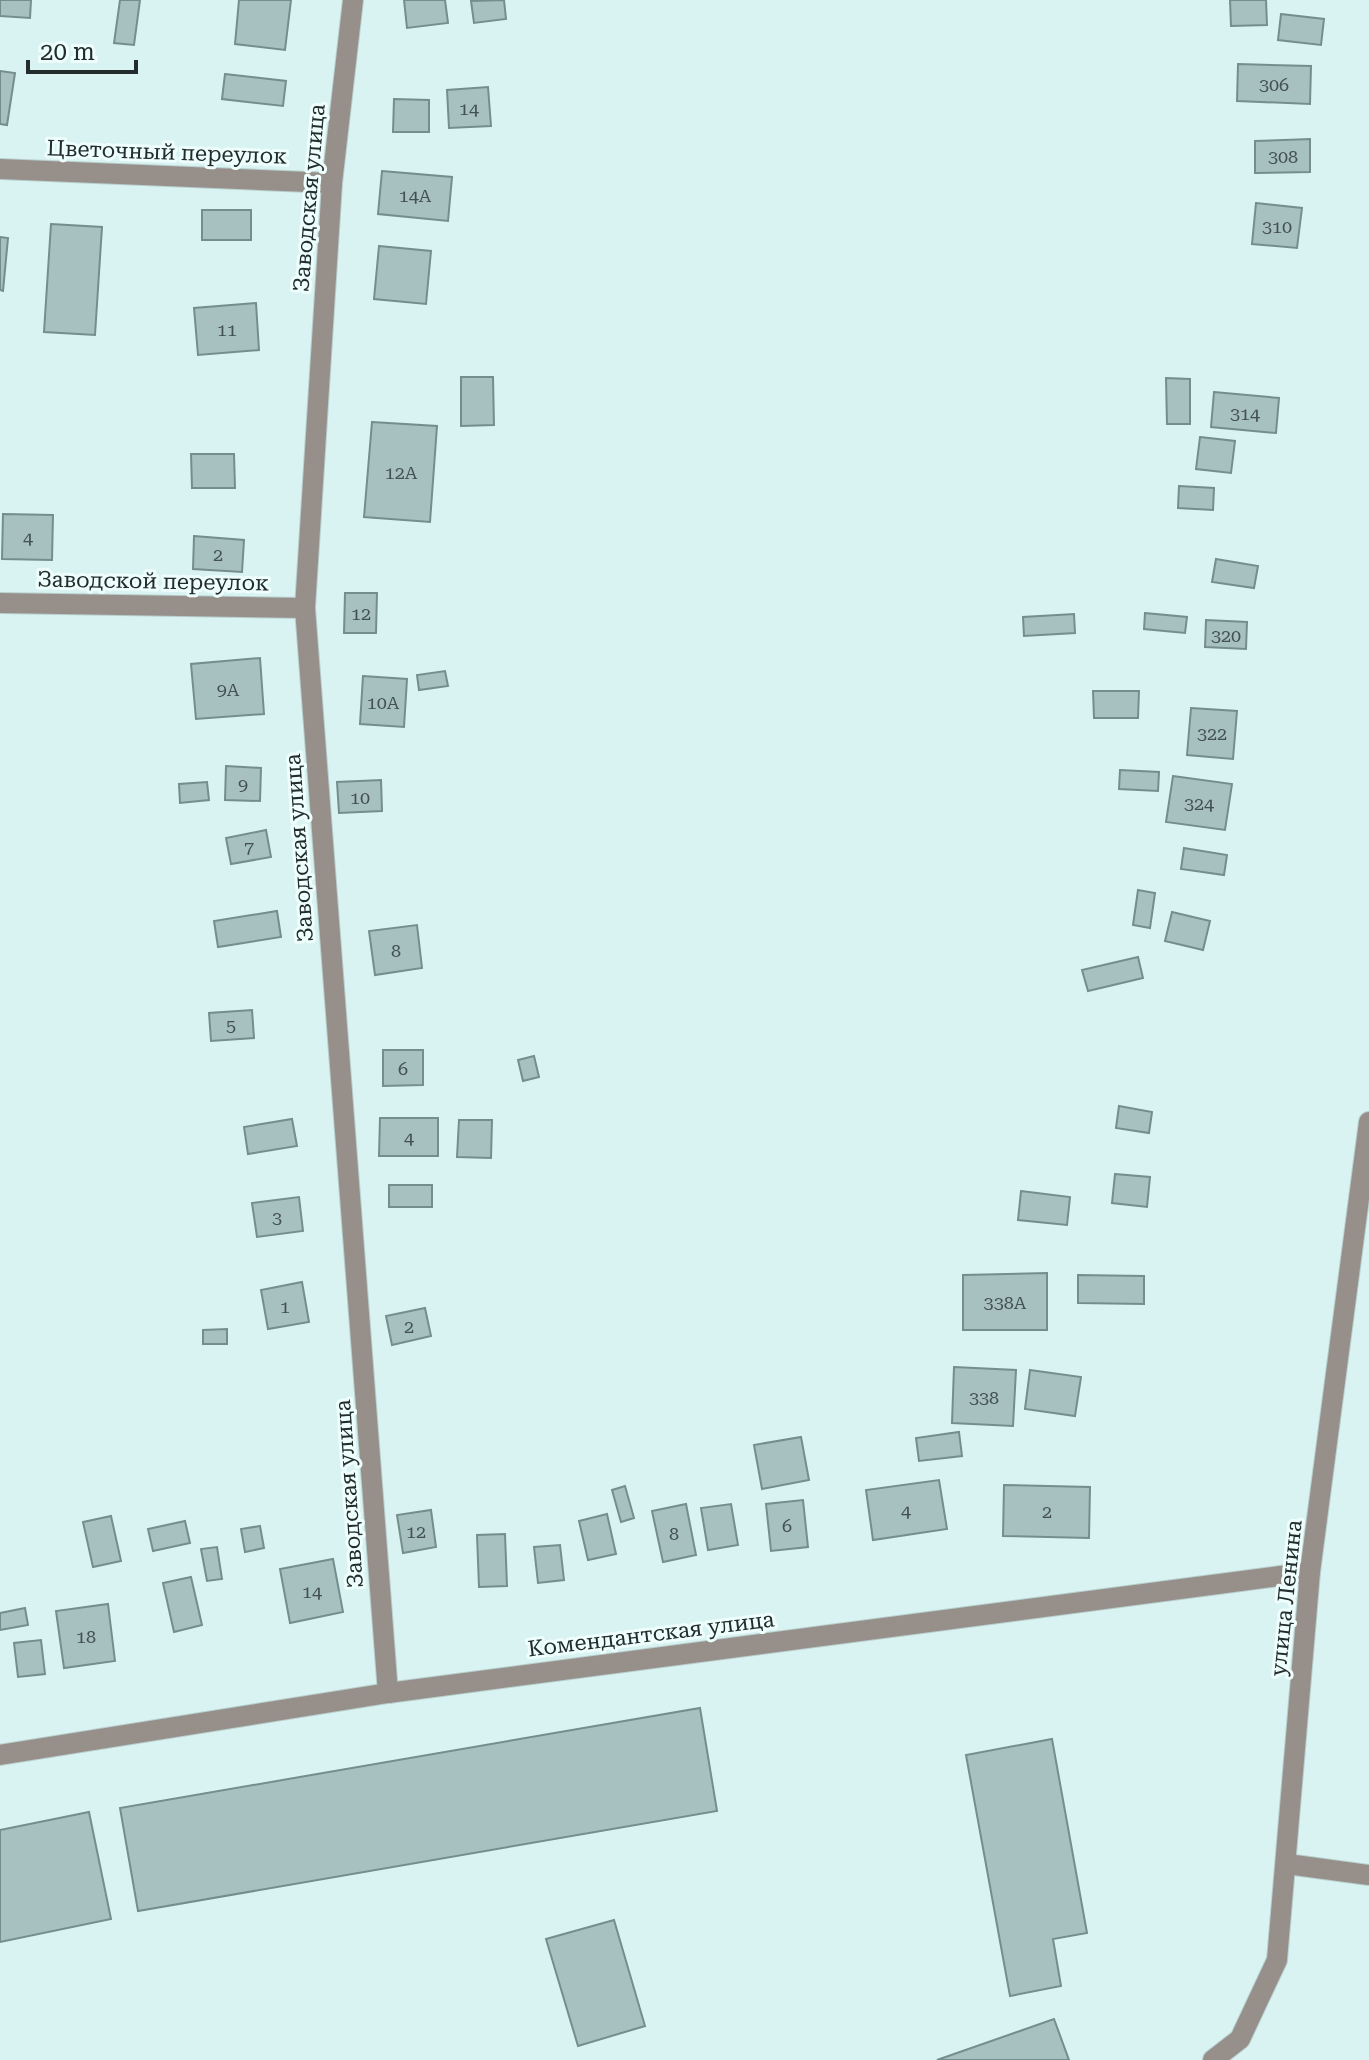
<svg xmlns="http://www.w3.org/2000/svg" width="1369" height="2060" font-family="'Roboto Serif',serif">
  <style>
    .building { fill: #a7c0c0; stroke: #758e8d; stroke-width: 2 }
    .lines { fill: none; stroke-linecap: round; stroke-linejoin: round }
    .minor-casing { stroke: #b8cfce; stroke-width: 22 }
    .minor { stroke: #97908a; stroke-width: 20 }
    .labels { text-anchor: middle; dominant-baseline: central; stroke-width: 6; stroke-linejoin: round; paint-order: stroke }
    .number-label { font-size: 18px; fill: #435151 }
    .street-label { font-size: 22px; fill: #222c2c; stroke: #eefefd }
  </style>
  <rect width="100%" height="100%" fill="#d9f3f2"/>
  <g class="building">
    <polygon points="0,0 31,0 30,18 0,16"/>
    <polygon points="120,0 140,0 134,45 114,43"/>
    <polygon points="239,0 291,0 285,50 235,44"/>
    <polygon points="404,0 445,0 448,23 407,28"/>
    <polygon points="504,0 506,19 474,23 471,1"/>
    <polygon points="1230,0 1266,0 1267,25 1231,26"/>
    <polygon points="1281,14 1324,19 1321,45 1278,40"/>
    <polygon points="1238,64 1311,66 1310,104 1237,101"/>
    <polygon points="0,71 15,73 7,125 0,124"/>
    <polygon points="225,74 286,81 283,106 222,99"/>
    <polygon points="488,87 491,126 449,128 447,90"/>
    <polygon points="394,99 429,100 429,132 393,132"/>
    <polygon points="1310,139 1310,172 1255,173 1255,141"/>
    <polygon points="382,171 452,177 448,221 378,214"/>
    <polygon points="1256,203 1302,208 1297,248 1252,244"/>
    <rect x="202" y="210" width="49" height="30"/>
    <polygon points="51,224 102,227 95,335 44,332"/>
    <polygon points="0,237 8,238 3,291 0,290"/>
    <polygon points="379,246 431,251 426,304 374,299"/>
    <polygon points="256,303 259,350 198,355 194,308"/>
    <polygon points="461,377 493,377 494,425 461,426"/>
    <polygon points="1166,378 1190,379 1190,424 1167,424"/>
    <polygon points="1214,392 1279,398 1276,433 1211,427"/>
    <polygon points="372,422 437,426 430,522 364,517"/>
    <polygon points="1200,437 1235,441 1231,473 1196,469"/>
    <polygon points="191,454 234,454 235,488 192,488"/>
    <polygon points="1179,486 1214,488 1213,510 1178,508"/>
    <polygon points="3,514 53,515 52,560 2,559"/>
    <polygon points="194,536 244,540 242,572 193,569"/>
    <polygon points="1216,559 1258,566 1254,588 1212,582"/>
    <polygon points="345,593 377,593 376,633 344,633"/>
    <polygon points="1145,613 1187,617 1185,633 1144,629"/>
    <polygon points="1074,614 1075,633 1024,636 1023,617"/>
    <polygon points="1206,620 1247,622 1246,649 1205,647"/>
    <polygon points="260,658 264,714 196,719 191,664"/>
    <polygon points="445,671 448,686 419,690 417,675"/>
    <polygon points="363,676 407,679 404,727 360,724"/>
    <polygon points="1093,691 1139,691 1138,718 1094,718"/>
    <polygon points="1191,708 1237,711 1233,759 1187,755"/>
    <polygon points="226,766 261,768 260,801 225,800"/>
    <polygon points="1120,770 1159,772 1158,791 1119,789"/>
    <polygon points="1173,776 1232,784 1225,830 1166,822"/>
    <polygon points="381,780 382,811 339,813 337,782"/>
    <polygon points="207,782 209,800 180,803 179,784"/>
    <polygon points="266,830 271,857 231,864 226,838"/>
    <polygon points="1184,848 1227,855 1224,875 1181,869"/>
    <polygon points="1138,890 1155,893 1150,928 1133,925"/>
    <polygon points="277,911 281,937 218,947 214,921"/>
    <polygon points="1172,912 1210,921 1203,950 1165,941"/>
    <polygon points="417,925 422,968 375,975 369,931"/>
    <polygon points="1138,957 1143,978 1088,991 1082,970"/>
    <polygon points="252,1010 254,1038 211,1041 209,1013"/>
    <polygon points="383,1050 423,1050 423,1085 383,1086"/>
    <polygon points="534,1056 539,1077 523,1081 518,1060"/>
    <polygon points="1119,1106 1152,1112 1149,1133 1116,1128"/>
    <polygon points="380,1118 438,1118 438,1156 379,1156"/>
    <polygon points="292,1119 297,1146 248,1154 244,1127"/>
    <polygon points="459,1120 492,1120 491,1158 457,1157"/>
    <polygon points="1115,1174 1150,1177 1147,1207 1112,1203"/>
    <rect x="389" y="1185" width="43" height="22"/>
    <polygon points="1021,1191 1070,1197 1067,1225 1018,1220"/>
    <polygon points="299,1197 303,1231 257,1237 252,1203"/>
    <polygon points="1047,1273 1047,1330 963,1330 963,1275"/>
    <polygon points="1078,1275 1144,1276 1144,1304 1078,1303"/>
    <polygon points="302,1282 309,1322 268,1329 261,1290"/>
    <polygon points="425,1308 431,1336 392,1345 386,1316"/>
    <polygon points="227,1329 227,1344 203,1344 203,1330"/>
    <polygon points="954,1367 1016,1370 1013,1426 952,1423"/>
    <polygon points="1030,1370 1081,1377 1075,1416 1025,1409"/>
    <polygon points="959,1432 962,1456 919,1461 916,1438"/>
    <polygon points="801,1437 809,1480 762,1489 754,1445"/>
    <polygon points="939,1480 947,1529 873,1540 866,1490"/>
    <polygon points="1004,1485 1090,1487 1089,1538 1003,1536"/>
    <polygon points="625,1486 634,1518 621,1522 612,1490"/>
    <polygon points="803,1500 808,1547 771,1551 766,1504"/>
    <polygon points="686,1504 696,1555 663,1562 652,1511"/>
    <polygon points="731,1504 738,1545 708,1550 701,1508"/>
    <polygon points="431,1510 436,1547 403,1553 397,1515"/>
    <polygon points="607,1514 616,1554 588,1560 579,1521"/>
    <polygon points="111,1516 121,1561 93,1567 83,1522"/>
    <polygon points="185,1521 190,1543 153,1551 148,1529"/>
    <polygon points="260,1526 264,1548 245,1552 241,1529"/>
    <polygon points="505,1534 507,1586 479,1587 477,1535"/>
    <polygon points="560,1545 564,1580 538,1583 534,1547"/>
    <polygon points="217,1547 222,1579 207,1581 201,1549"/>
    <polygon points="333,1559 343,1612 290,1623 280,1569"/>
    <polygon points="191,1577 202,1625 174,1632 163,1583"/>
    <polygon points="108,1604 115,1661 64,1668 56,1611"/>
    <polygon points="25,1608 28,1625 0,1630 0,1613"/>
    <polygon points="41,1640 45,1674 18,1677 14,1643"/>
    <polygon points="700,1708 717,1811 138,1911 120,1808"/>
    <polygon points="1052,1739 1087,1933 1053,1939 1061,1986 1010,1996 966,1755"/>
    <polygon points="89,1812 111,1919 0,1942 0,1830"/>
    <polygon points="614,1920 645,2026 578,2046 546,1939"/>
    <polygon points="1054,2019 1069,2060 937,2060"/>
  </g>
  <g class="lines">
    <g class="minor-casing">
      <g id="minor">
        <polyline points="353,0 332,183 305,608 388,1693"/>
        <polyline points="0,169 332,183"/>
        <polyline points="0,603 305,608"/>
        <polyline points="0,1755 388,1693 1310,1572"/>
        <polyline points="1287,1864 1369,1875"/>
        <polyline points="1213,2060 1240,2039 1277,1960 1310,1572 1369,1122"/>
      </g>
    </g>
    <use href="#minor" class="minor"/>
  </g>
  <g class="labels">
    <g class="number-label">
      <text x="1274" y="84">306</text>
      <text x="469" y="108">14</text>
      <text x="1283" y="156">308</text>
      <text x="415" y="195">14А</text>
      <text x="1277" y="226">310</text>
      <text x="227" y="329">11</text>
      <text x="1245" y="413">314</text>
      <text x="401" y="472">12А</text>
      <text x="28" y="537">4</text>
      <text x="218" y="554">2</text>
      <text x="361" y="613">12</text>
      <text x="1226" y="635">320</text>
      <text x="228" y="689">9А</text>
      <text x="383" y="702">10А</text>
      <text x="1212" y="733">322</text>
      <text x="243" y="784">9</text>
      <text x="360" y="797">10</text>
      <text x="1199" y="803">324</text>
      <text x="249" y="847">7</text>
      <text x="396" y="950">8</text>
      <text x="231" y="1025">5</text>
      <text x="403" y="1068">6</text>
      <text x="409" y="1137">4</text>
      <text x="277" y="1217">3</text>
      <text x="1005" y="1302">338А</text>
      <text x="285" y="1306">1</text>
      <text x="409" y="1326">2</text>
      <text x="984" y="1397">338</text>
      <text x="906" y="1510">4</text>
      <text x="1047" y="1511">2</text>
      <text x="787" y="1525">6</text>
      <text x="416" y="1531">12</text>
      <text x="674" y="1533">8</text>
      <text x="312" y="1591">14</text>
      <text x="86" y="1636">18</text>
    </g>
    <g class="street-label">
      <text transform="translate(167 152) rotate(2)">Цветочный переулок</text>
      <text transform="translate(309 198) rotate(-85)">Заводская улица</text>
      <text transform="translate(153 581) rotate(1)">Заводской переулок</text>
      <text transform="translate(299 848) rotate(-94)">Заводская улица</text>
      <text transform="translate(349 1494) rotate(-94)">Заводская улица</text>
      <text transform="translate(1286 1598) rotate(-84)">улица Ленина</text>
      <text transform="translate(651 1634) rotate(-7)">Комендантская улица</text>
    </g>
  </g>
  <path d="M28 60v12h108v-12" fill="none" stroke="#222c2c" stroke-width="4"/>
  <text x="40" y="60" font-size="24" fill="#222c2c" stroke="#eefefd" stroke-width="6" paint-order="stroke">20 m</text>
</svg>
